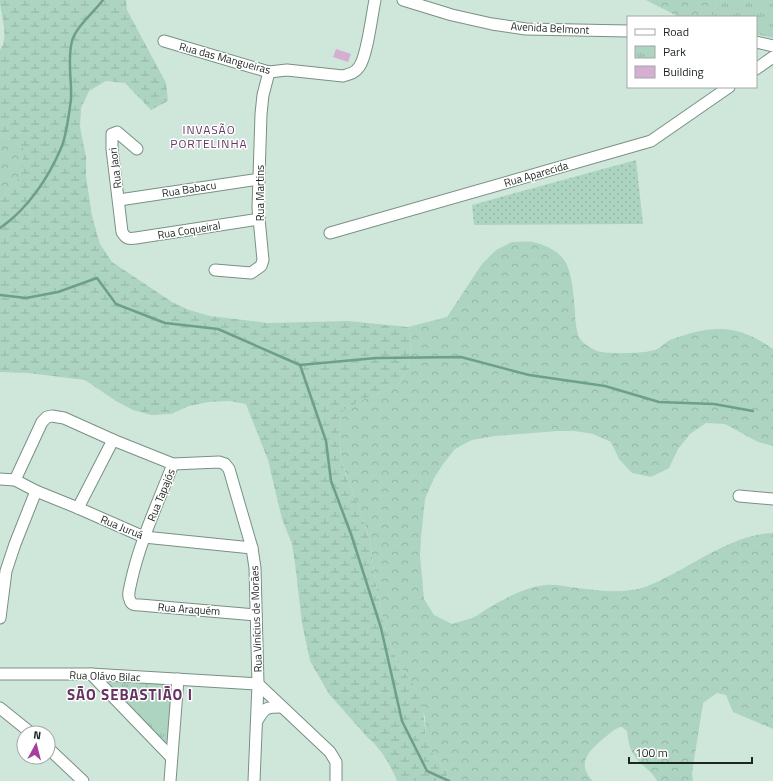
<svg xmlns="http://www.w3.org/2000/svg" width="773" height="781" font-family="'Titillium Web',sans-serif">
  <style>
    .grass { fill: url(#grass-dots) }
    .forest { fill: url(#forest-crowns) }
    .wetland { fill: url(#wetland-marsh) }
    .park { fill: url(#park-tufts) }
    .pitch { fill: #acd4c0 }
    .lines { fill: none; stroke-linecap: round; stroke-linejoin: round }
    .stream { stroke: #6ea089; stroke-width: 2.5 }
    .building { fill: #d5aed1 }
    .minor-casing { stroke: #799084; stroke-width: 13 }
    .minor { stroke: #fff; stroke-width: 11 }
    .labels { text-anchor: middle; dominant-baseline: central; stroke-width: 3; stroke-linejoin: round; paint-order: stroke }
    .street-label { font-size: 11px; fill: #1c2521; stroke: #fff }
    .neighbourhood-label { font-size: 12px; letter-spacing: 1px; fill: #663262; stroke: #fff }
    .district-label { font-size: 15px; font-weight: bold; letter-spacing: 1px; fill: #663262; stroke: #fff }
  </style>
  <defs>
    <pattern id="grass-dots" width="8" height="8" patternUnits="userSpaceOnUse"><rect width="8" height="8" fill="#acd4c0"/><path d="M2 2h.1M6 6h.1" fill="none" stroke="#93b6a5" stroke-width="1.8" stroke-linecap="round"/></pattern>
    <pattern id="forest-crowns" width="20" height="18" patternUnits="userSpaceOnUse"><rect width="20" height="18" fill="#acd4c0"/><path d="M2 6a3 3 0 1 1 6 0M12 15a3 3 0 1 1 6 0" fill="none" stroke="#93b6a5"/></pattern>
    <pattern id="wetland-marsh" width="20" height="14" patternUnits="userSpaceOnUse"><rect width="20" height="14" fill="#acd4c0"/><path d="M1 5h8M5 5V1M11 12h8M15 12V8" fill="none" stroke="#93b6a5"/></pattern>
    <pattern id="park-tufts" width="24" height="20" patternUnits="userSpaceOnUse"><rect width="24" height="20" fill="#acd4c0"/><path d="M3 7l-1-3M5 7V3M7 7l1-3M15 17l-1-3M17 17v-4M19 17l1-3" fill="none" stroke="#93b6a5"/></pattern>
  </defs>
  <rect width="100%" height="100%" fill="#cfe7db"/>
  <polygon class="grass" points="636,160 643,224 474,225 472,205"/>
  <g class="forest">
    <polygon points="646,0 716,0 713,17 679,17"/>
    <polygon points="0,135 7,137 23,147 23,166 16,183 0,200"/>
    <path d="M512,242C519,242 527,241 533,242C546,245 559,251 566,263C572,274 574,298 575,310C575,318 576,334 581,340C583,343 591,348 595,350C601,353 613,353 619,353C631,353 644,353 655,350C661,348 665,342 670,340C710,325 737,323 773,349V446L758,442L725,424L706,423L690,434L678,449L669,468L651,477L632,473L619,459L611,442L593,434L575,431H557L495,436L472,440L455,449L443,464L433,480L425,499L421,537L420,556L424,599L434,615L452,624C457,622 464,621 469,619C477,617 483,611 490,607C507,597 526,587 546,585C554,584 563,586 570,587C595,590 621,595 645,587C687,571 729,534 773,533V729L733,712L726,695L717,693L703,703L692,773L693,781H657C652,770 639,765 634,755C629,748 628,739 627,731L622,727C614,728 611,733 604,738C590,750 575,763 593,781H448L447,770L434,756L426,738L425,717L411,681L399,666L385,630L375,580L370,541L358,504L345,472L341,455L339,429L344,410L362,400L398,385L409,369L411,340L408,327L447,317L482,264L496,250Z"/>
  </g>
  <path class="wetland" d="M0,0H126L127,10L166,83L168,101L151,110L125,83L106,81L89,91L81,108L80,127L86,157V176L92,216L100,244L112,262L172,302L189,310L210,316L268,323L348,321L408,327L411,340L409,369L398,385L362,400L344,410L339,429L341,455L345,473L358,504L370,541L375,580L385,630L399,666L411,681L422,698L426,738L434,756L447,770L448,781H397C391,766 381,748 368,738L329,694L310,661L302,623L295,563L292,544L282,519L268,460L246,404L229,401L208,402L189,406L171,414L151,415L133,410L116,401L85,380L28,373L0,372V200L16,183L23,166V147L7,137L0,135V50C10,35 0,16 0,0Z"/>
  <g class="park">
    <polygon points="716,0 773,0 773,38 756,34 756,17 713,17"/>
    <polygon points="103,677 173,684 169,743 165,744 101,680"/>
  </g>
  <polygon class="pitch" points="148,683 171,685 167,722 144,720"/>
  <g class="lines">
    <g class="stream">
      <path d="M0,228C28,209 49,177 62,146C67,132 69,114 71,99C72,80 67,60 72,41C76,27 94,12 103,0"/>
      <polyline points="0,295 26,298 58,292 97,278 116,304 165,323 218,329 300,365 376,358 461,357 529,375 605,386 659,402 714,404 753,411"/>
      <polyline points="300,365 326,441 331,481 351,534 381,628 402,721 427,771 449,781"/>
    </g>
  </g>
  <polygon class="building" points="336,49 351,54 348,62 333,57"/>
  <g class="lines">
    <g class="minor-casing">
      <g id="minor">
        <polyline points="403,0 452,15 492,24 526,29 628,31"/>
        <path d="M164,41L269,72L287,70L343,76C350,74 355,73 359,67C367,57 372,14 375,0"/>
        <polyline points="756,42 773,46"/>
        <polyline points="756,69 773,57"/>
        <path d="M137,149L117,132L112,134V149L122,232C126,239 129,239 136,238L259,219"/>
        <polyline points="119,200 259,179"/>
        <polyline points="330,233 651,141 729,87"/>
        <polyline points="215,270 251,273 261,266 263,260 258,208 261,114 263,95 269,72"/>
        <path d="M173,464C158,503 140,541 131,582C130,588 127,595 130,600C131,605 135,605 140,605L256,615"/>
        <polyline points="0,479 15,480 36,491 78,508 144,537 252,548"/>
        <polyline points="15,480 42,422 47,417 52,416 64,418 113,440 173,464 219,462 225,464 229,469 252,548 255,568 258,684 254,781"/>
        <polyline points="739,496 773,499"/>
        <polyline points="78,508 113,440"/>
        <polyline points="0,618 6,571 15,544 36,491"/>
        <polyline points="0,674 91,674 258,684"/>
        <polyline points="91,674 171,757"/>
        <polyline points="258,684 330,752 336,762 336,781"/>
        <polyline points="0,708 31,733"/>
        <path d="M257,721C264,708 266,707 281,707"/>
        <polyline points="48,748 83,781"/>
        <polyline points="170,781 178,679"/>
      </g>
    </g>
    <use href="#minor" class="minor"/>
  </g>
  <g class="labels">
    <g class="street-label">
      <text transform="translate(550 28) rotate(3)">Avenida Belmont</text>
      <text transform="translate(225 58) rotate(15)">Rua das Mangueiras</text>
      <text transform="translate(115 168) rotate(-97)">Rua Jaori</text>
      <text transform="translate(536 174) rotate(-16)">Rua Aparecida</text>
      <text transform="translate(189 189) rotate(-9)">Rua Babacu</text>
      <text transform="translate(260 193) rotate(-90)">Rua Martins</text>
      <text transform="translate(189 230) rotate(-9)">Rua Coqueiral</text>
      <text transform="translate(161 495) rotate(-68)">Rua Tapajós</text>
      <text transform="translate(122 527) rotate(22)">Rua Juruá</text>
      <text transform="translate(189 609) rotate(4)">Rua Araquém</text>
      <text transform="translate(256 619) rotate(-92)">Rua Vinícius de Morães</text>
      <text transform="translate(105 676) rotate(2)">Rua Olávo Bilac</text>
    </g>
    <g class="neighbourhood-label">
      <text x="209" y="129">INVASÃO<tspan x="209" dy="14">PORTELINHA</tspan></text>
    </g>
    <g class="district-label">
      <text x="130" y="694">SÃO SEBASTIÃO I</text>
    </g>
  </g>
  <rect x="627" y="16" width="130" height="72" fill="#ffffff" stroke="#a4a8a6"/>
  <rect x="635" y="29" width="20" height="6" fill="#ffffff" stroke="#a4a8a6"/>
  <text x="663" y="36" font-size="12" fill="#1c2521">Road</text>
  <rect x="635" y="46" width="20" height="12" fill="url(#park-tufts)" stroke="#a4a8a6"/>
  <text x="663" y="56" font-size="12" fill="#1c2521">Park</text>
  <rect x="635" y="66" width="20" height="12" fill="#d5aed1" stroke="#a4a8a6"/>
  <text x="663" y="76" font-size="12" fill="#1c2521">Building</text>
  <g transform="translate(36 745) rotate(7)"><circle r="19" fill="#ffffff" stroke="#a4a8a6"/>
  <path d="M0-3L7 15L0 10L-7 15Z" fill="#a63da0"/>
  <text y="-6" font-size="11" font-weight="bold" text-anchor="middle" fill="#1c2521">N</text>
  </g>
  <path d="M629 757v6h123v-6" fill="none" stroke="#1c2521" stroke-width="2"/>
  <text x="635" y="757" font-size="12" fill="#1c2521" stroke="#ffffff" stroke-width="3" paint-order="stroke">100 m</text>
</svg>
